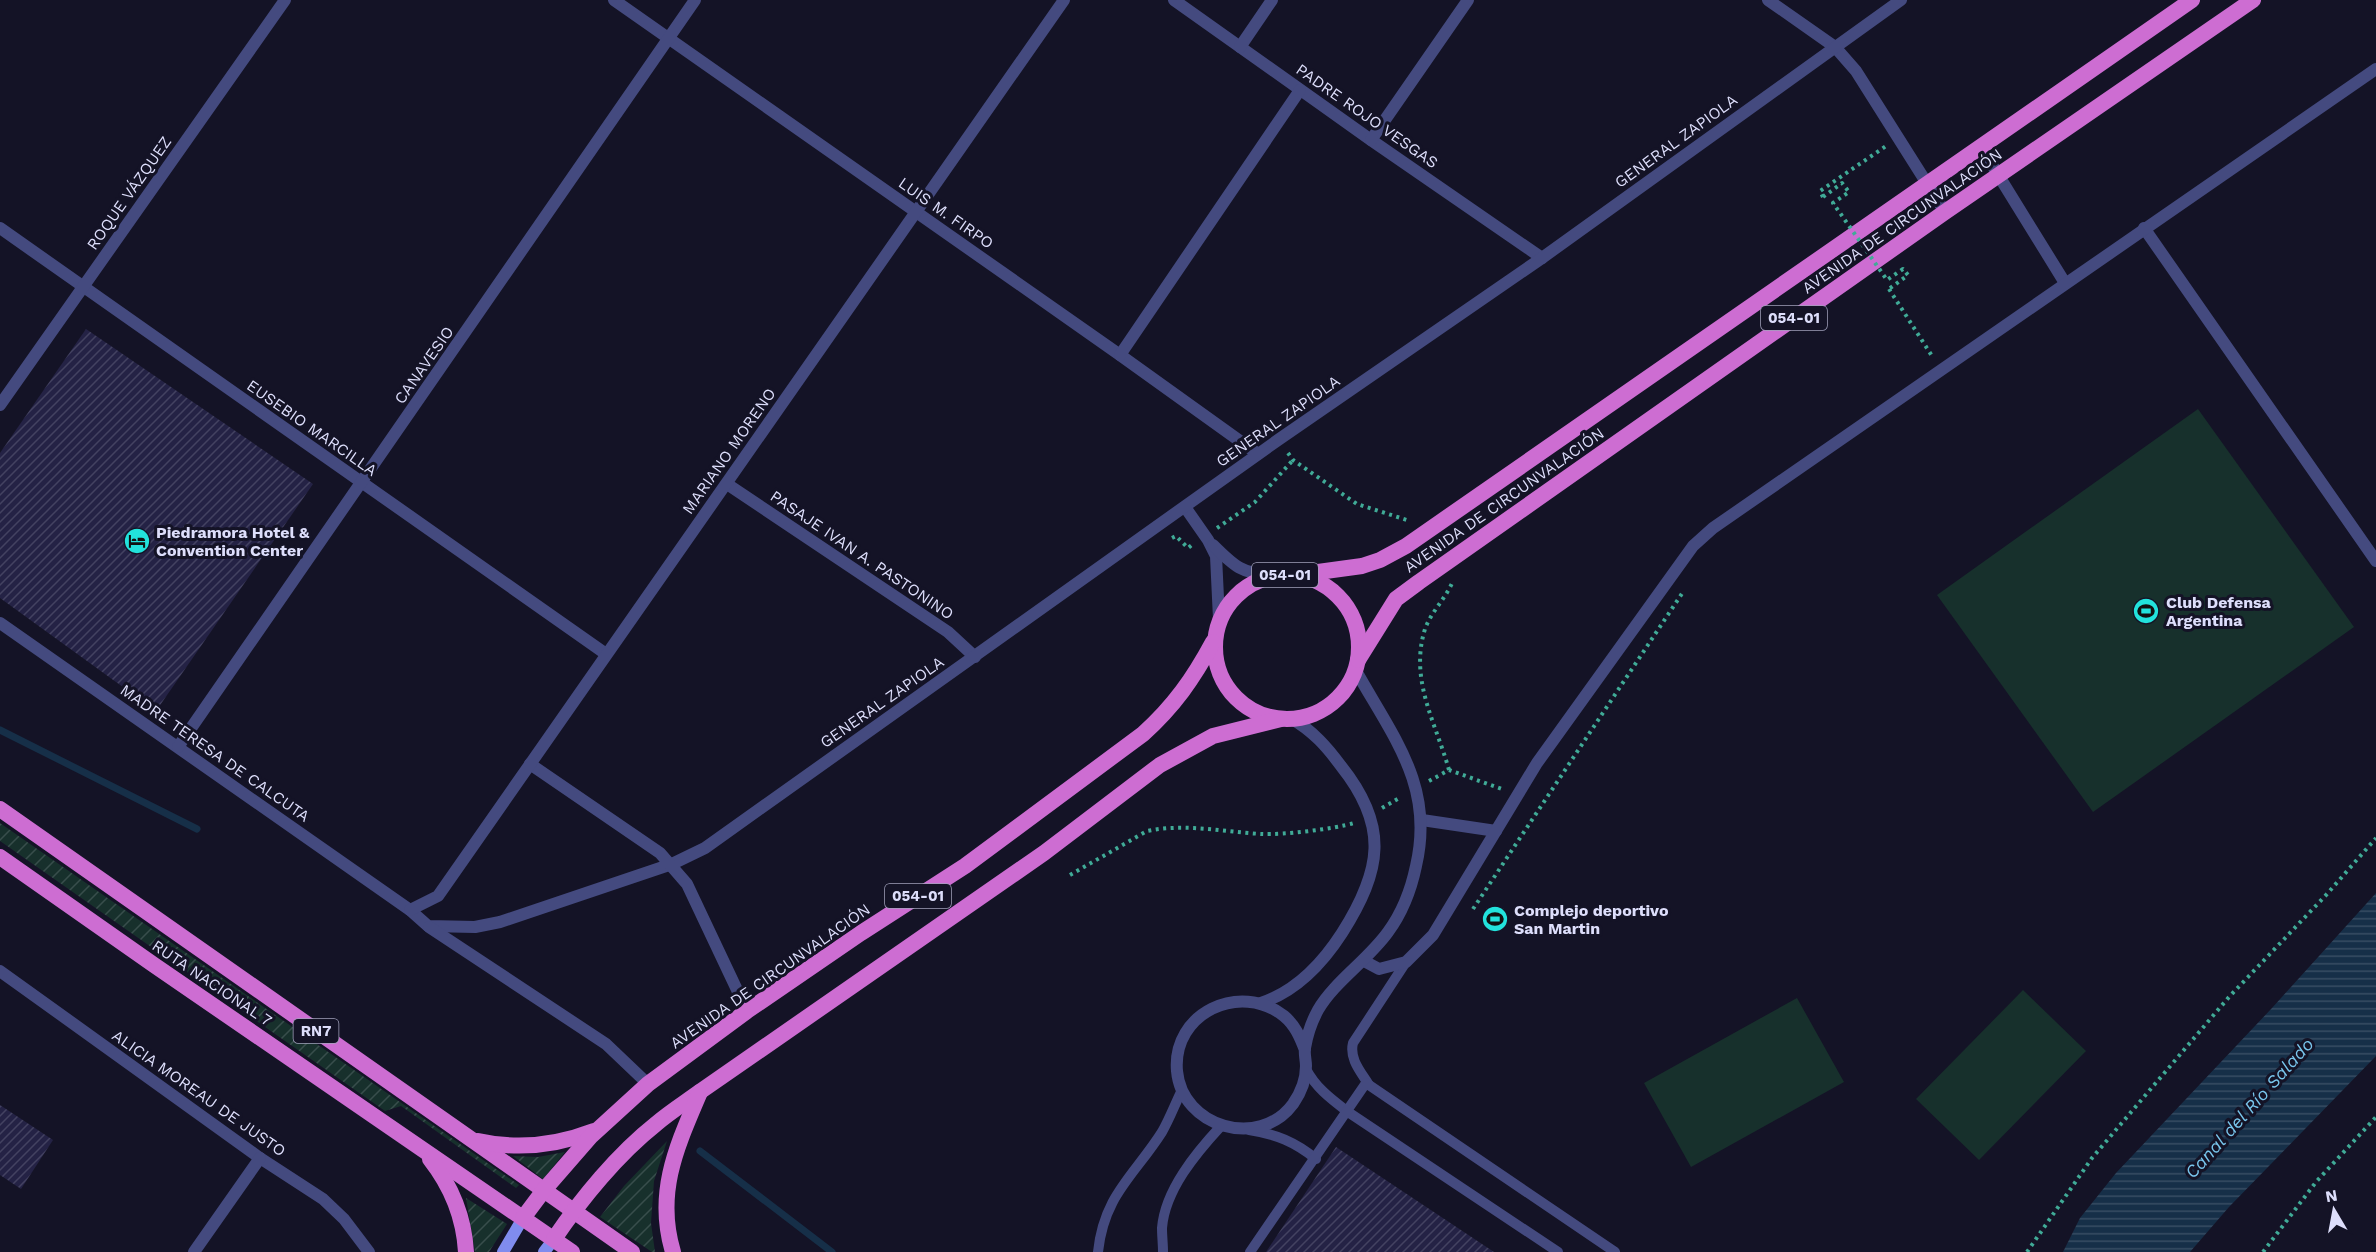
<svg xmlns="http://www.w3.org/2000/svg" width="2376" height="1252" font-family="'Work Sans',sans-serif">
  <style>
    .park { fill: #17302c }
    .garden { fill: url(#garden-furrows) }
    .water { fill: url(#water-rules) }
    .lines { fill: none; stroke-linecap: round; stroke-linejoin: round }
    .stream { stroke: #162f48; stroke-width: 7 }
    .building { fill: url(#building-hatch) }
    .path { stroke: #40ab97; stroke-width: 4; stroke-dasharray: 3 4.5; stroke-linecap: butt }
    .service { stroke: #444a7f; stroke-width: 10 }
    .minor { stroke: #444a7f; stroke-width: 12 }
    .secondary { stroke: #808cee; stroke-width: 12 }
    .trunk { stroke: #cd6dd2; stroke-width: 16 }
    .path-bridge { stroke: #40ab97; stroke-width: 4; stroke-dasharray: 3 4.5; stroke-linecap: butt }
    .labels { text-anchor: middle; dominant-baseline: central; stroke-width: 6; stroke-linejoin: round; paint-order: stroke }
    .shield { fill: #141326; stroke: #a1a1bb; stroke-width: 1.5 }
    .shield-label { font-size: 15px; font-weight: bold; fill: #dddefb }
    .street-label { font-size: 16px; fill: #dddefb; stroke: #141326 }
    .poi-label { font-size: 16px; font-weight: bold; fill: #dddefb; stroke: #141326; text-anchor: start }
    .water-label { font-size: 18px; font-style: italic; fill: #79c6ed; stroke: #141326 }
  </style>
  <defs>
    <pattern id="garden-furrows" width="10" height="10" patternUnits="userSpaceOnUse" patternTransform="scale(1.5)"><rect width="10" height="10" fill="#17302c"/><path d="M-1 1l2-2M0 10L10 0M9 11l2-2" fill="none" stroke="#384e4c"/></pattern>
    <pattern id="water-rules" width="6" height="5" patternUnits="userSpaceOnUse" patternTransform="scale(1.5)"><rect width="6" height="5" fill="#162f48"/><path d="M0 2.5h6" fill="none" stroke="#374d63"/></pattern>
    <pattern id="building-hatch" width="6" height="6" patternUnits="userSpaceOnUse" patternTransform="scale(1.5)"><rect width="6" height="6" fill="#242245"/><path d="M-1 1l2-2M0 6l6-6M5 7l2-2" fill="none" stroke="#434261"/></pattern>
  </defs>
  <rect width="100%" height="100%" fill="#141326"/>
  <g class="park">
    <polygon points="2198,409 2354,627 2093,812 1937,595"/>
    <polygon points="2023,990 2086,1051 1979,1160 1916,1099"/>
    <polygon points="1797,998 1844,1082 1691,1167 1644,1083"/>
  </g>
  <g class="garden">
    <polygon points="0,823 519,1185 516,1188 401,1106 385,1111 0,841"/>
    <polygon points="667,1141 654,1181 651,1223 655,1252 652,1252 600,1217 624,1186"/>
    <polygon points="565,1152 543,1179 513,1156 538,1157"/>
    <polygon points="466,1198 507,1224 489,1252 475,1252"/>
  </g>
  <polygon class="water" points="2376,893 2376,1056 2229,1207 2190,1252 2063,1252 2080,1218 2116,1173 2272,1008"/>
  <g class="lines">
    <g class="stream">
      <polyline points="0,730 197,829"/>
      <polyline points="700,1151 832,1252"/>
    </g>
  </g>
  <g class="building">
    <polygon points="86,329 313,484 156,711 0,598 0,453"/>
    <polygon points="0,1105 53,1140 21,1189 0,1175"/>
    <polygon points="1336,1147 1494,1252 1266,1252"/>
  </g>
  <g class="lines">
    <g class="path">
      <polyline points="1823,197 1820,191 1886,146"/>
      <polyline points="1889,289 1932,356"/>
      <polyline points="1288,453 1293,460 1357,504 1410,521"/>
      <polyline points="1217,528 1255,502 1293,460"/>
      <polyline points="1172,538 1176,536 1188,548 1193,544"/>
      <path d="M1449,770C1436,723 1409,680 1425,629C1431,612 1446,598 1453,581"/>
      <polyline points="1429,781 1449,770 1502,789"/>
      <polyline points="1382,808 1401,797"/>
      <path d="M1070,875L1147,831C1186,823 1223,832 1262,834C1283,835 1334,829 1354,823"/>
      <polyline points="1473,909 1683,592"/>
      <polyline points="2027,1252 2092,1158 2229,997 2327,894 2376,838"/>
      <polyline points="2263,1252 2316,1182 2376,1117"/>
    </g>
    <g class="service">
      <path d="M1306,1069C1316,1088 1331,1099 1348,1112L1558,1252"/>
      <path d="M1369,1085C1361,1072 1349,1059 1353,1043L1406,962"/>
      <path d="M1249,1130C1276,1134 1295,1142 1316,1159"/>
      <path d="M1098,1252C1104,1195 1134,1176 1162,1132C1170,1118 1175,1104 1182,1090"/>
      <path d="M1163,1252C1163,1244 1162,1236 1162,1228C1165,1190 1196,1153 1221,1126"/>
      <polyline points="1250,1252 1366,1083 1615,1252"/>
    </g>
    <g class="minor">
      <polyline points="614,0 1120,355 1258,454"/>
      <polyline points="1174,0 1371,140 1542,258"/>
      <polyline points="1768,0 1835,47 1856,71 1945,212"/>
      <polyline points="1240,47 1272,0"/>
      <polyline points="1371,140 1468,0"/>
      <polyline points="1981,147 2065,283"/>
      <polyline points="0,228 606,654"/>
      <polyline points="2144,228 2376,561"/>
      <polyline points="1120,355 1300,90"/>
      <polyline points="0,405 285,0"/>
      <polyline points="727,484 948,632 975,657"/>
      <polyline points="1185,507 1208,540 1216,556 1219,619"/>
      <path d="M1213,545C1234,566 1242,574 1272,575"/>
      <polyline points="0,623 410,910 428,926 475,927 500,922 672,864 705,848 1278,440 1542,258 1901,0"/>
      <polyline points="178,747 695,0"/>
      <polyline points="530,764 660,853 687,884 747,1011"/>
      <polyline points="1422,820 1496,831"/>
      <polyline points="410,910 438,896 1064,0"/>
      <polyline points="429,927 606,1044 648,1084"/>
      <polyline points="1364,961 1379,969 1406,962 1433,935 1537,763 1693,546 1713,528 2376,69"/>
      <polyline points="0,971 260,1158 323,1199 344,1219 369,1252"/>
      <path d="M1261,1003C1297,991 1322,964 1342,933C1382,870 1389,826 1341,766C1327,747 1313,731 1292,719"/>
      <path d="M1305,1050C1300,1037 1295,1025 1284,1016C1240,981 1172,1013 1177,1071C1182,1127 1259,1150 1293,1104C1300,1094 1306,1080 1306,1066C1306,1060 1304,1054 1305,1048C1307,1036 1312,1021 1318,1010C1334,982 1368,960 1388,932C1402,913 1411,890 1416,866C1435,785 1392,736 1355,669"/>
      <polyline points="194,1252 260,1158"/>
    </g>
    <g class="secondary">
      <polyline points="503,1252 523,1218"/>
      <polyline points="544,1252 554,1239"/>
    </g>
    <g class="trunk">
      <circle cx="1287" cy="647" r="72"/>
      <polyline points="1296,575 1362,566 1380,560 1406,546 2192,0"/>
      <polyline points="1358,660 1396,599 1419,582 1945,212 2253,0"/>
      <polyline points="0,809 632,1252"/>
      <polyline points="0,857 154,965 572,1252"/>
      <path d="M478,1141C518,1150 555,1146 594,1131"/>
      <path d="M430,1159C452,1187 464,1217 466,1252"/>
      <path d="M523,1218L544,1190L591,1136L648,1084L747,1011L861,933L965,866L1143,734C1174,706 1193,679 1213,642"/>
      <path d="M554,1239C581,1199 618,1154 656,1124C670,1112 686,1102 701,1091L1044,853L1160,765L1213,736L1281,719"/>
      <path d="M673,1252C655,1192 677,1146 700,1092"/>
    </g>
    <polyline class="path-bridge" points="1823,197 1842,183 1849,192 1833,203 1887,280 1903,269 1908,275 1889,289"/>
  </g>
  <defs>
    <g id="hotel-disc" transform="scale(1.35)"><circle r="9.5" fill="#22e2dc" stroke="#141326"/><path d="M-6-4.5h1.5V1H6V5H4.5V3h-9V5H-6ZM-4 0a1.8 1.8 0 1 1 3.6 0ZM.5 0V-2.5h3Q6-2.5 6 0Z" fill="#111"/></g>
    <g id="stadium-disc" transform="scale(1.35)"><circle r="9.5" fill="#22e2dc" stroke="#141326"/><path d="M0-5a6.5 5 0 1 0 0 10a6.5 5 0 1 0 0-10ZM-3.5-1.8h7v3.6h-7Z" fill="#111"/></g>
  </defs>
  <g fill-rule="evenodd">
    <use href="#hotel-disc" x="137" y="541"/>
    <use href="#stadium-disc" x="2146" y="611"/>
    <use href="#stadium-disc" x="1495" y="919"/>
  </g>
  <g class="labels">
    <g class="shield">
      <rect x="1761" y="306" width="66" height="24" rx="4.5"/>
      <rect x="1252" y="563" width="66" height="24" rx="4.5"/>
      <rect x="885" y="884" width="66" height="24" rx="4.5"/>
      <rect x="293.5" y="1019" width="45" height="24" rx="4.5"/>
    </g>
    <g class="shield-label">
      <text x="1794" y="318">054-01</text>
      <text x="1285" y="575">054-01</text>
      <text x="918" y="896">054-01</text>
      <text x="316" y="1031">RN7</text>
    </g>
    <g class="street-label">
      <text transform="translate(1367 116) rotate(35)">PADRE ROJO VESGAS</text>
      <text transform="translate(1676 141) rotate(-36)">GENERAL ZAPIOLA</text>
      <text transform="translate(129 193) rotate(-55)">ROQUE VÁZQUEZ</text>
      <text transform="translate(946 213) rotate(35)">LUIS M. FIRPO</text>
      <text transform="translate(1902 221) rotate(-35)">AVENIDA DE CIRCUNVALACIÓN</text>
      <text transform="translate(424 365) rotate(-55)">CANAVESIO</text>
      <text transform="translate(1278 421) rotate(-35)">GENERAL ZAPIOLA</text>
      <text transform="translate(312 428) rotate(35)">EUSEBIO MARCILLA</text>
      <text transform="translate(729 451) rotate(-55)">MARIANO MORENO</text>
      <text transform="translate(1504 500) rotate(-35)">AVENIDA DE CIRCUNVALACIÓN</text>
      <text transform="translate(862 555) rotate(34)">PASAJE IVAN A. PASTONINO</text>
      <text transform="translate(882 702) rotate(-35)">GENERAL ZAPIOLA</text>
      <text transform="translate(215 753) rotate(35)">MADRE TERESA DE CALCUTA</text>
      <text transform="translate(770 976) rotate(-35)">AVENIDA DE CIRCUNVALACIÓN</text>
      <text transform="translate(212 983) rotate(34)">RUTA NACIONAL 7</text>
      <text transform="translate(199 1093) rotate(35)">ALICIA MOREAU DE JUSTO</text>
    </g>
    <g class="poi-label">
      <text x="156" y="532">Piedramora Hotel &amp;<tspan x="156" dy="18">Convention Center</tspan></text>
      <text x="2166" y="602">Club Defensa<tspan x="2166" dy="18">Argentina</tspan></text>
      <text x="1514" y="910">Complejo deportivo<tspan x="1514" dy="18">San Martin</tspan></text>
    </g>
    <g class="water-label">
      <text transform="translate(2249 1108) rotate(-48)">Canal del Río Salado</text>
    </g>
  </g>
  <g transform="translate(2334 1210) rotate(350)" stroke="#141326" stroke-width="4.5" paint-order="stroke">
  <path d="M0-4.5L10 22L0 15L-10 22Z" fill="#dddefb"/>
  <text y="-9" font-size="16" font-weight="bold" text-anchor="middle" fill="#dddefb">N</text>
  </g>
</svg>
